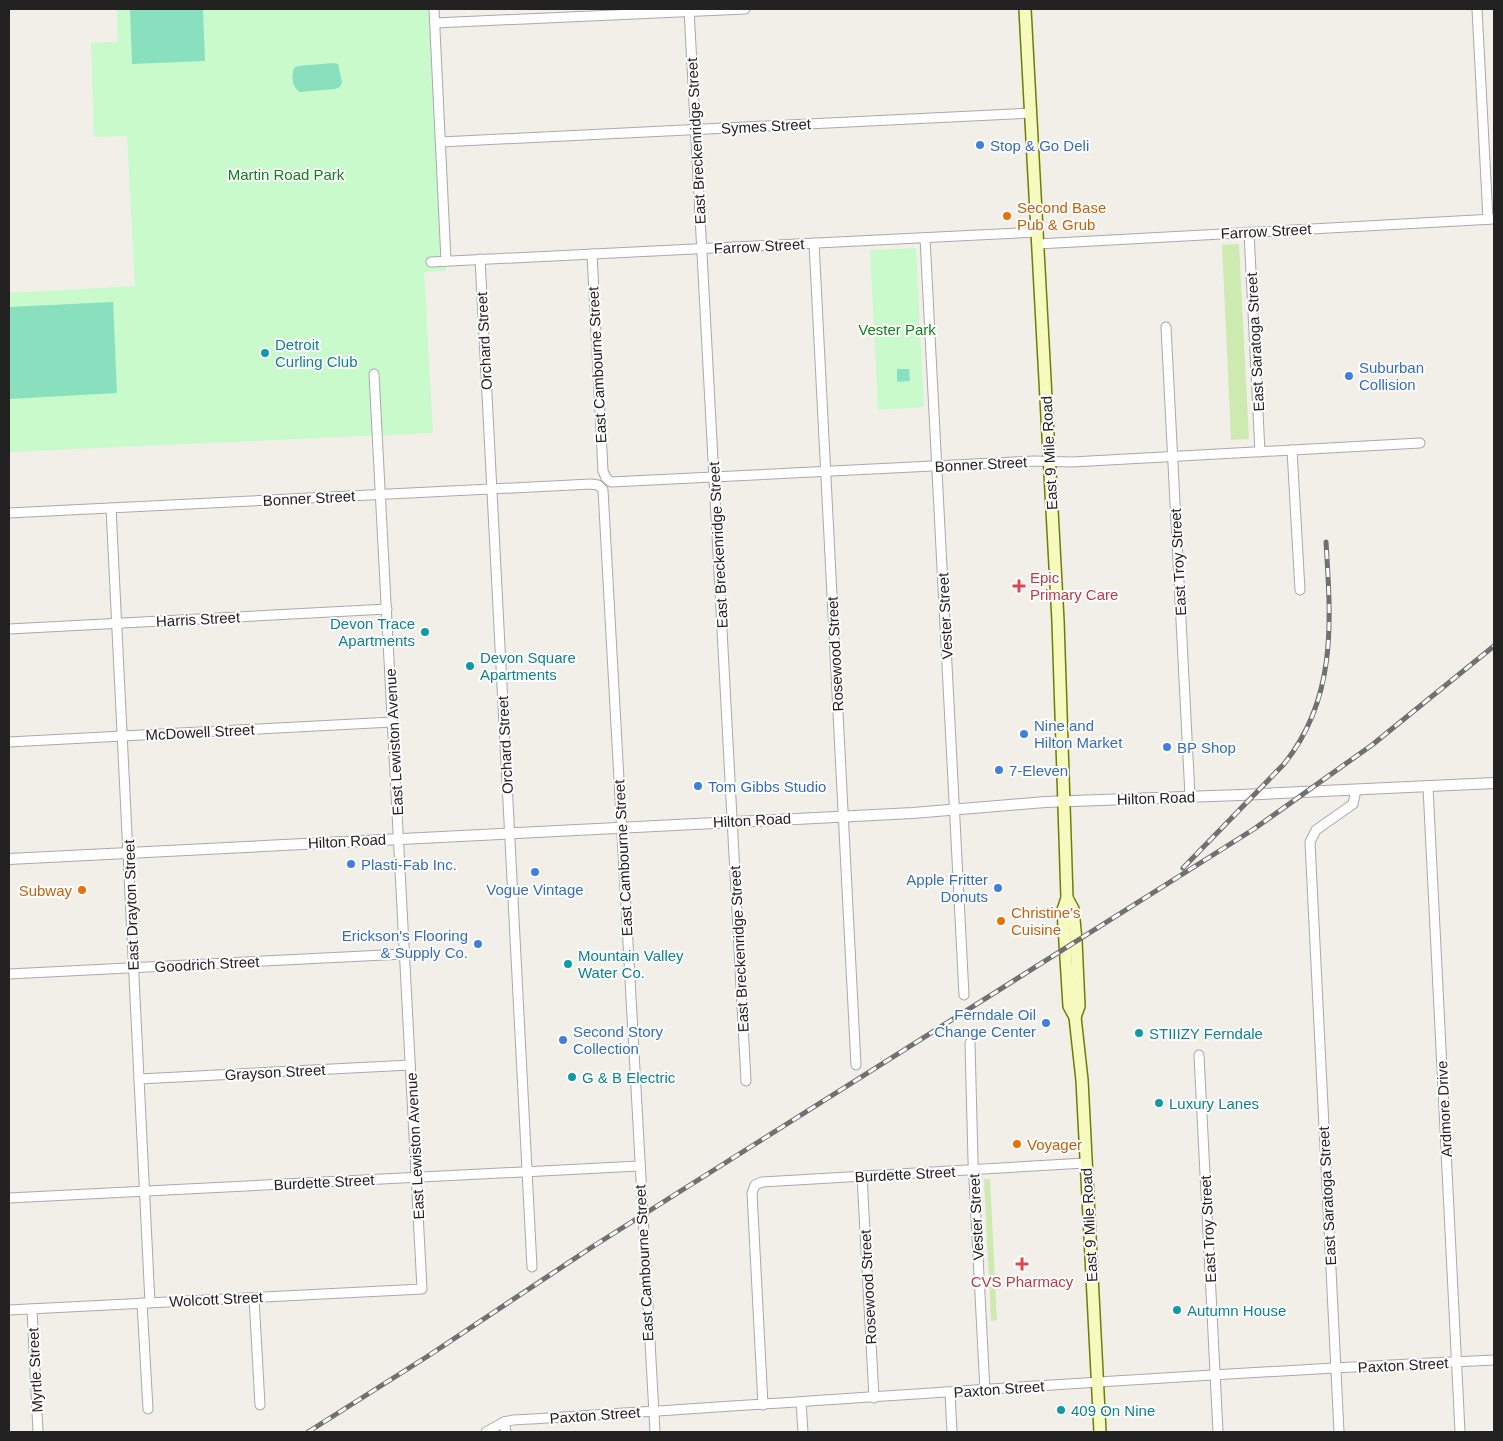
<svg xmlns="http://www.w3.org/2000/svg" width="1503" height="1441" font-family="Arial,sans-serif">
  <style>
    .grass { fill: #cdebb0 }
    .park { fill: #c8facc }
    .pitch { fill: #88e0be }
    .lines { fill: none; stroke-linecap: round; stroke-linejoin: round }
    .minor-casing { stroke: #a9a9a9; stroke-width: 11 }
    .tertiary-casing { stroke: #a9a9a9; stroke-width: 12 }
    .secondary-casing { stroke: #707d05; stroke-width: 14 }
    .minor { stroke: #fff; stroke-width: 9 }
    .tertiary { stroke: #fff; stroke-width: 10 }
    .secondary { stroke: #f7fabf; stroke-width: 11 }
    .rail-casing { stroke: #707070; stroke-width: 5 }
    .rail { stroke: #fff; stroke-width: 3; stroke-dasharray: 9; stroke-linecap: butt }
    .shop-dot { fill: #3f7fe0; stroke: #fff; stroke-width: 2 }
    .food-dot { fill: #e8710a; stroke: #fff; stroke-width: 2 }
    .culture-dot { fill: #0f9aa8; stroke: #fff; stroke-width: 2 }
    .health-dot { fill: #e0444e; stroke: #fff; stroke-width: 2 }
    .labels { text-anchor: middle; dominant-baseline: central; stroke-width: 4; stroke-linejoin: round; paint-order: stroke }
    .street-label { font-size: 15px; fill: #222; stroke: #fff }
    .shop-label { font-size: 15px; fill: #366cbe; stroke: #fff; text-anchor: start }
    .park-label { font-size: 15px; fill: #0c8416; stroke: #fff }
    .food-label { font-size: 15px; fill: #c56008; stroke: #fff; text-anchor: start }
    .culture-label { font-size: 15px; fill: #0d838f; stroke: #fff; text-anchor: start }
    .health-label { font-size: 15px; fill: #be3a42; stroke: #fff; text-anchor: start }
  </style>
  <rect width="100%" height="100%" fill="#f2efe9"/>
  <g class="grass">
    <polygon points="1239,244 1249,439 1231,440 1222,245"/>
    <polygon points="984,1179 990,1179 997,1320 991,1321"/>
  </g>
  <g class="park">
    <polygon points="117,9 434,9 446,271 424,272 433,433 9,452 9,293 135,286 127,136 94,137 91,43 118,42"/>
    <polygon points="916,248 924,407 878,410 870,250"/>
  </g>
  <g class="pitch">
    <polygon points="130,9 203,9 205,61 132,64"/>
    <path d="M333,63L338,64L342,82L340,87L335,89L300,92C292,88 291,76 294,68L298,66Z"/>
    <polygon points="113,302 117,393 9,399 9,307"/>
    <polygon points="897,369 909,369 910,381 897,382"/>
  </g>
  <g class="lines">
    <g class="minor-casing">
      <g id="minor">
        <polyline points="434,9 446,261"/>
        <polyline points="689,9 746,1081"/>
        <polyline points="1477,9 1488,219"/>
        <polyline points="435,23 745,9"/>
        <polyline points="441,142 1031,113"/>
        <polyline points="1249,232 1260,452"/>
        <polyline points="925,238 964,995"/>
        <polyline points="814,243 856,1065"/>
        <polyline points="1038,244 1494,219"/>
        <polyline points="592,254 603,471 606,478 611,482 1034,461 1072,462 1420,443"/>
        <polyline points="480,259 532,1267"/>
        <polyline points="431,262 1038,232"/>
        <polyline points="1166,327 1190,796"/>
        <polyline points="1292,450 1300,590"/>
        <polyline points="111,508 150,1303"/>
        <polyline points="9,513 591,484 598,485 603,490 655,1432"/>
        <polyline points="9,629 387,609"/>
        <polyline points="9,742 392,722"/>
        <polyline points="1428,787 1460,1432"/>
        <polyline points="9,974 404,954"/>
        <polyline points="970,1043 973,1160 985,1391"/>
        <polyline points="1199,1055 1218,1432"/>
        <polyline points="139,1079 410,1065"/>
        <polyline points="862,1176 874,1398"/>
        <polyline points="9,1198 639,1166"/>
        <polyline points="254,1298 260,1405"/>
        <polyline points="142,1303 148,1409"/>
        <polyline points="32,1309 38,1432"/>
        <polyline points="9,1310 422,1289 374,374"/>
        <polyline points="950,1393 952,1432"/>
        <polyline points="801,1402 803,1432"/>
        <polyline points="763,1405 752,1193 755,1185 762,1182 1085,1163"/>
        <polyline points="504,1422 506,1432"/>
        <path d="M486,1432L504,1422L513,1420C840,1400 1167,1375 1494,1360"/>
        <polyline points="1339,1432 1310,842 1316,830 1353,804 1356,790"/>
      </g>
    </g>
    <g class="tertiary-casing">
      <polyline id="tertiary" points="9,859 913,813 1045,802 1240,795 1494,783"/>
    </g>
    <g class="secondary-casing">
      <g id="secondary">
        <polyline points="1025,9 1058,621 1067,898 1063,910 1069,1006 1075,1017 1082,1080 1100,1432"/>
        <polyline points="1067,898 1073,909 1076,941 1079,1006 1075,1017"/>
      </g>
    </g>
    <use href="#minor" class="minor"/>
    <use href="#tertiary" class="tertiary"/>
    <use href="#secondary" class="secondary"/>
    <g class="rail-casing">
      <g id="rail">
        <path d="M1183,868L1284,764C1337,698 1331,622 1326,542"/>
        <polyline points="308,1432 428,1356 592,1247 1254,829 1372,745 1494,646"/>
      </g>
    </g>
    <use href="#rail" class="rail"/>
  </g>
  <g class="shop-dot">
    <circle cx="980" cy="145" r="5"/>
    <circle cx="1349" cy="376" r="5"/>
    <circle cx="1024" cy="734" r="5"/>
    <circle cx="1167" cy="747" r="5"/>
    <circle cx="999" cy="770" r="5"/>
    <circle cx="698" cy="786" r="5"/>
    <circle cx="351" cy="864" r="5"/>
    <circle cx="535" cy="872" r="5"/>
    <circle cx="998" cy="888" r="5"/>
    <circle cx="478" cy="944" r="5"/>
    <circle cx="1046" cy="1023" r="5"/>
    <circle cx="563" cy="1040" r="5"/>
  </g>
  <g class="food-dot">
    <circle cx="1007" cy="216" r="5"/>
    <circle cx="82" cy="890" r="5"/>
    <circle cx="1001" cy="921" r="5"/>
    <circle cx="1017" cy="1144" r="5"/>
  </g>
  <g class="culture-dot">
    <circle cx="265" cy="353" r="5"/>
    <circle cx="425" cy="632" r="5"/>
    <circle cx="470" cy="666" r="5"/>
    <circle cx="568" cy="964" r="5"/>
    <circle cx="1139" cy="1033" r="5"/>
    <circle cx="572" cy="1077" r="5"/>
    <circle cx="1159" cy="1103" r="5"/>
    <circle cx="1177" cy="1310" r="5"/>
    <circle cx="1061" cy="1410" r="5"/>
  </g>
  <g class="health-dot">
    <path d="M1016.5 578.5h5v5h5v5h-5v5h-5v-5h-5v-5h5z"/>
    <path d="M1019.5 1256.5h5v5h5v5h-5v5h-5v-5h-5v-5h5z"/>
  </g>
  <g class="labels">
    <g class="street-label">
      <text transform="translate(766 126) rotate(-3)">Symes Street</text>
      <text transform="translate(696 141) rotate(-93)">East Breckenridge Street</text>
      <text transform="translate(1266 231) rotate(-3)">Farrow Street</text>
      <text transform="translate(759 246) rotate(-3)">Farrow Street</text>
      <text transform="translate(484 341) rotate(-93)">Orchard Street</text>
      <text transform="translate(1255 342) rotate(-93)">East Saratoga Street</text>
      <text transform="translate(597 365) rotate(-93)">East Cambourne Street</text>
      <text transform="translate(1049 453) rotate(-93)">East 9 Mile Road</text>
      <text transform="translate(981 464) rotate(-3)">Bonner Street</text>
      <text transform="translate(309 498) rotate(-3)">Bonner Street</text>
      <text transform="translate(718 545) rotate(-93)">East Breckenridge Street</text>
      <text transform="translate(1178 562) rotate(-93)">East Troy Street</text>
      <text transform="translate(945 616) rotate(-93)">Vester Street</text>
      <text transform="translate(198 619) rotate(-3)">Harris Street</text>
      <text transform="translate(835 654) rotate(-93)">Rosewood Street</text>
      <text transform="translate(200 732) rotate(-3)">McDowell Street</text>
      <text transform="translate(394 742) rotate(-93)">East Lewiston Avenue</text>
      <text transform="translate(505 745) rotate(-93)">Orchard Street</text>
      <text transform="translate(1156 798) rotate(-2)">Hilton Road</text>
      <text transform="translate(752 820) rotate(-3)">Hilton Road</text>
      <text transform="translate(347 841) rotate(-3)">Hilton Road</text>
      <text transform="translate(623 858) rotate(-93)">East Cambourne Street</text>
      <text transform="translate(131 905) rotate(-92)">East Drayton Street</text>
      <text transform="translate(739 949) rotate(-93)">East Breckenridge Street</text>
      <text transform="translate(207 964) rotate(-3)">Goodrich Street</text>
      <text transform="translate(275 1072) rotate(-3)">Grayson Street</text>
      <text transform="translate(1444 1109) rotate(-93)">Ardmore Drive</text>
      <text transform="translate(415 1146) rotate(-93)">East Lewiston Avenue</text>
      <text transform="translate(905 1174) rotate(-3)">Burdette Street</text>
      <text transform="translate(324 1182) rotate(-3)">Burdette Street</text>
      <text transform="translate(1327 1196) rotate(-93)">East Saratoga Street</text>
      <text transform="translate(976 1217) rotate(-93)">Vester Street</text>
      <text transform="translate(1089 1225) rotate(-93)">East 9 Mile Road</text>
      <text transform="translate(1208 1229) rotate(-93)">East Troy Street</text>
      <text transform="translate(644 1263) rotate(-93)">East Cambourne Street</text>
      <text transform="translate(868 1287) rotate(-93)">Rosewood Street</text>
      <text transform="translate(216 1299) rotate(-3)">Wolcott Street</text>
      <text transform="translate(1403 1365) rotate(-3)">Paxton Street</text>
      <text transform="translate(35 1370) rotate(-93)">Myrtle Street</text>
      <text transform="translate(999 1389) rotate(-4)">Paxton Street</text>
      <text transform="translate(595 1415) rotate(-4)">Paxton Street</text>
    </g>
    <g class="shop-label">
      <text x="990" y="145">Stop &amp; Go Deli</text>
      <text x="1359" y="367">Suburban<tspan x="1359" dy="17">Collision</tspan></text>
      <text x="1034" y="725">Nine and<tspan x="1034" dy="17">Hilton Market</tspan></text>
      <text x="1177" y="747">BP Shop</text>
      <text x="1009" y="770">7-Eleven</text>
      <text x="708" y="786">Tom Gibbs Studio</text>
      <text x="361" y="864">Plasti-Fab Inc.</text>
      <text x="988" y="879" text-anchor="end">Apple Fritter<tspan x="988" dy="17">Donuts</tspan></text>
      <text x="535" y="889" text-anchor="middle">Vogue Vintage</text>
      <text x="468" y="935" text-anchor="end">Erickson's Flooring<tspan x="468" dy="17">&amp; Supply Co.</tspan></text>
      <text x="1036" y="1014" text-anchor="end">Ferndale Oil<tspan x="1036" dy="17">Change Center</tspan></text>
      <text x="573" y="1031">Second Story<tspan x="573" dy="17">Collection</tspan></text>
    </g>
    <g class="park-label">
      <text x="286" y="174">Martin Road Park</text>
      <text x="897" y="329">Vester Park</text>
    </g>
    <g class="food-label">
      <text x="1017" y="207">Second Base<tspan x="1017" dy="17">Pub &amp; Grub</tspan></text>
      <text x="72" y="890" text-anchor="end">Subway</text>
      <text x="1011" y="912">Christine's<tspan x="1011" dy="17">Cuisine</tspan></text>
      <text x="1027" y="1144">Voyager</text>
    </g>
    <g class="culture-label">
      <text x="275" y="344">Detroit<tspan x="275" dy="17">Curling Club</tspan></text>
      <text x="415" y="623" text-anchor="end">Devon Trace<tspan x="415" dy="17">Apartments</tspan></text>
      <text x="480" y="657">Devon Square<tspan x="480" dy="17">Apartments</tspan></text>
      <text x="578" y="955">Mountain Valley<tspan x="578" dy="17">Water Co.</tspan></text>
      <text x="1149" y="1033">STIIIZY Ferndale</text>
      <text x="582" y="1077">G &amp; B Electric</text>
      <text x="1169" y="1103">Luxury Lanes</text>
      <text x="1187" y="1310">Autumn House</text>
      <text x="1071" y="1410">409 On Nine</text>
    </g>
    <g class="health-label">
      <text x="1030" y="577">Epic<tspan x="1030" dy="17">Primary Care</tspan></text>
      <text x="1022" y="1281" text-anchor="middle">CVS Pharmacy</text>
    </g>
  </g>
  <rect width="1503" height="1441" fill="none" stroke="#222222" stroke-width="20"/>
</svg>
